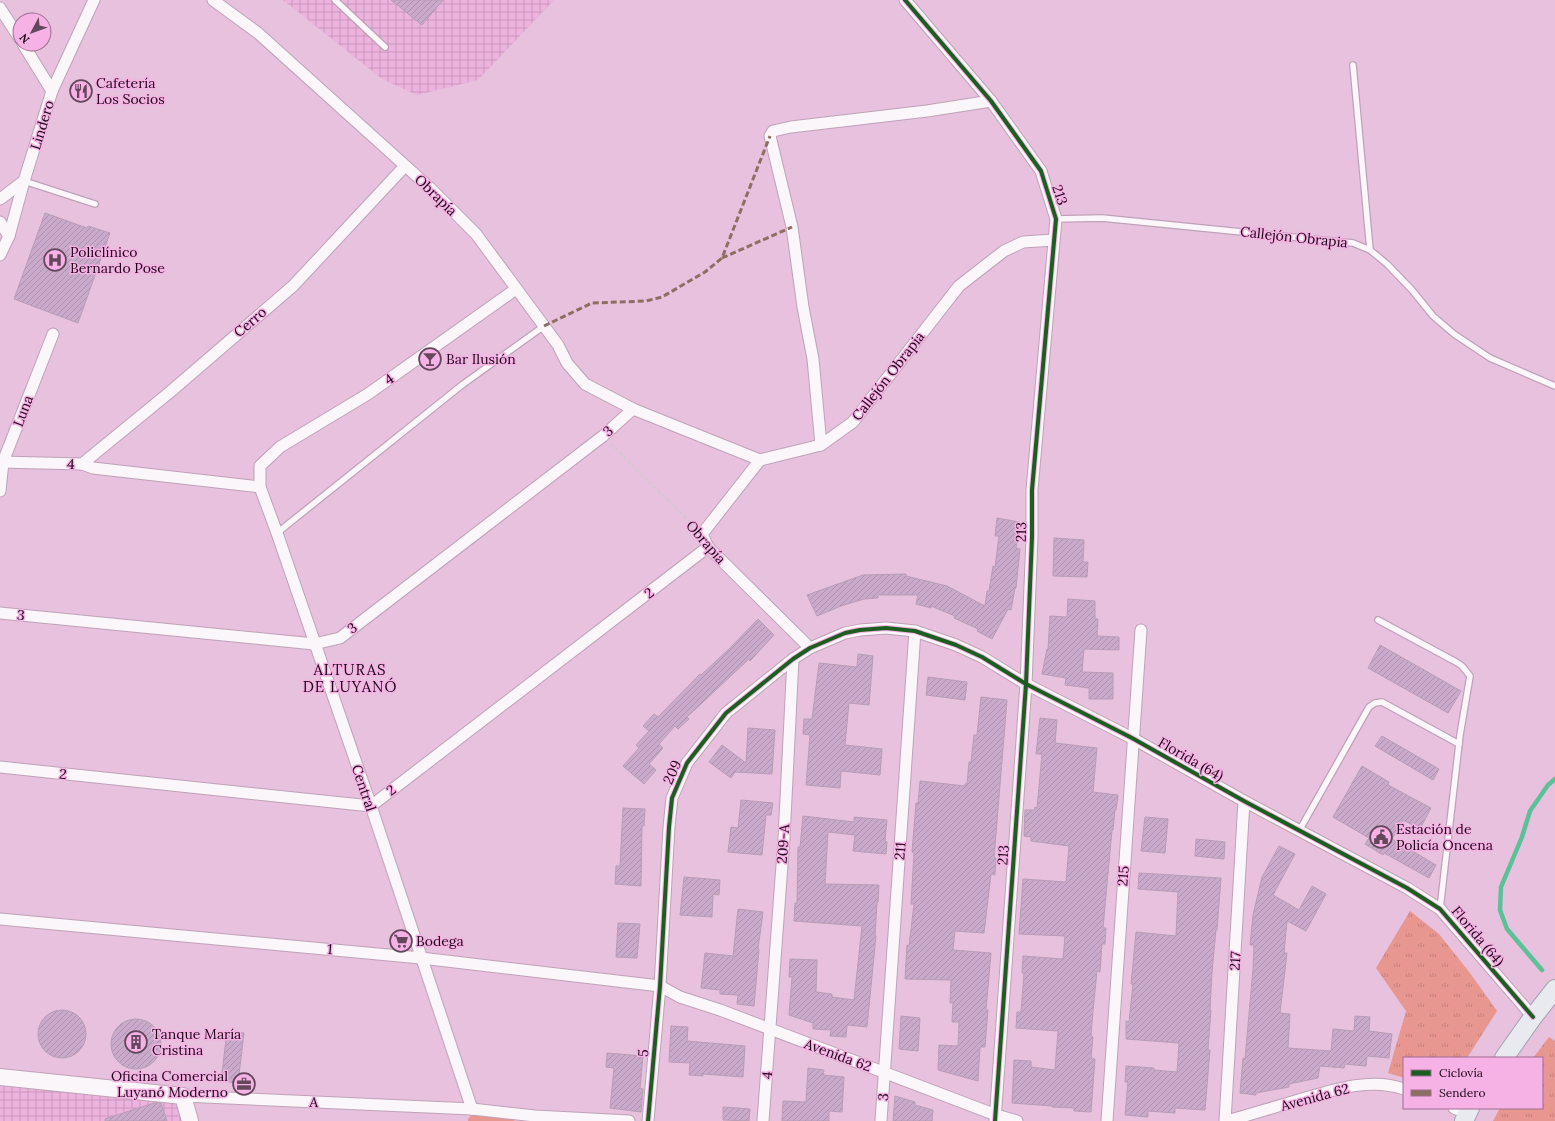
<svg xmlns="http://www.w3.org/2000/svg" width="1555" height="1121" font-family="Lora,serif">
  <style>
    .industrial { fill: url(#industrial-grid) }
    .grass { fill: #e79690 }
    .park { fill: url(#park-tufts) }
    .lines { fill: none; stroke-linecap: round; stroke-linejoin: round }
    .stream { stroke: #5cc196; stroke-width: 4.5 }
    .building { fill: url(#building-hatch); stroke: #b79db6 }
    .lane-casing { stroke: #bfa2b8; stroke-width: 8 }
    .street-casing { stroke: #bfa2b8; stroke-width: 13 }
    .secondary-casing { stroke: #bfa2b8; stroke-width: 18 }
    .primary-casing { stroke: #a6a0b2; stroke-width: 20 }
    .path { stroke: #d3c9d1; stroke-width: 2.5; stroke-dasharray: 3 3; stroke-linecap: butt }
    .lane { stroke: #fbf6fa; stroke-width: 5.5 }
    .street { stroke: #fbf6fa; stroke-width: 11 }
    .secondary { stroke: #fbf6fa; stroke-width: 16 }
    .primary { stroke: #e8eaf0; stroke-width: 18 }
    .quiet { stroke: #8d6e63; stroke-width: 3; stroke-dasharray: 6 3; stroke-linecap: butt }
    .cycleway-casing { stroke: #f6b2e4; stroke-width: 6 }
    .cycleway { stroke: #1b5e20; stroke-width: 4 }
    .labels { text-anchor: middle; dominant-baseline: central; stroke-width: 3; stroke-linejoin: round; paint-order: stroke }
    .poi-label { font-size: 14px; fill: #1c0517; stroke: #f6b2e4; text-anchor: start }
    .street-label { font-size: 14px; fill: #1c0517; stroke: #f6b2e4 }
    .neighbourhood-label { font-size: 15px; letter-spacing: 1px; fill: #1c0517; stroke: #f6b2e4 }
  </style>
  <defs>
    <pattern id="industrial-grid" width="8" height="8" patternUnits="userSpaceOnUse"><rect width="8" height="8" fill="#ecb3de"/><path d="M0 4h8M4 0v8" fill="none" stroke="#ca98be"/></pattern>
    <pattern id="park-tufts" width="24" height="20" patternUnits="userSpaceOnUse"><rect width="24" height="20" fill="#e79690"/><path d="M3 7l-1-3M5 7V3M7 7l1-3M15 17l-1-3M17 17v-4M19 17l1-3" fill="none" stroke="#c6807b"/></pattern>
    <pattern id="building-hatch" width="6" height="6" patternUnits="userSpaceOnUse"><rect width="6" height="6" fill="#caaacb"/><path d="M-1 1l2-2M0 6l6-6M5 7l2-2" fill="none" stroke="#ad91ae"/></pattern>
  </defs>
  <rect width="100%" height="100%" fill="#e7c1dd"/>
  <g class="industrial">
    <polygon points="283,0 554,0 478,80 417,95 382,79"/>
    <polygon points="0,1085 177,1103 182,1121 0,1121"/>
  </g>
  <polygon class="grass" points="472,1114 508,1117 515,1121 468,1121 468,1119"/>
  <g class="park">
    <polygon points="1410,911 1439,934 1470,973 1497,1011 1467,1058 1404,1058 1404,1078 1388,1073 1406,1011 1376,968"/>
    <polygon points="1549,1037 1555,1041 1555,1121 1493,1121 1500,1108 1542,1108 1542,1058 1533,1058"/>
  </g>
  <g class="lines">
    <polyline class="stream" points="1542,970 1507,929 1500,910 1501,887 1522,837 1530,811 1548,785 1555,779"/>
  </g>
  <g class="building">
    <polygon points="391,0 443,0 422,25"/>
    <polygon points="45,213 87,228 88,226 110,233 78,323 14,299"/>
    <polygon points="997,518 1019,522 1016,548 1020,549 1016,588 1015,588 1011,610 1008,609 992,639 977,631 978,629 954,618 955,616 931,606 931,608 916,604 918,595 878,595 878,598 864,599 841,606 817,616 807,595 863,575 906,574 906,576 947,586 985,606 987,591 989,591 993,566 995,567 999,536 995,536"/>
    <polygon points="1054,538 1084,540 1083,562 1088,562 1087,577 1053,576"/>
    <polygon points="1068,599 1095,601 1095,619 1098,619 1097,636 1119,637 1119,650 1084,649 1082,672 1113,673 1113,699 1089,699 1089,688 1065,685 1066,678 1042,674 1047,649 1048,649 1050,616 1067,617"/>
    <polygon points="758,619 774,635 750,661 749,659 687,717 689,719 678,729 675,726 659,744 663,748 649,764 656,770 644,784 623,766 639,748 636,745 649,731 643,726 654,714 658,717 700,674 701,675 730,648"/>
    <polygon points="1380,645 1461,691 1448,713 1368,668"/>
    <polygon points="858,654 873,656 869,705 849,703 845,745 882,749 880,775 841,771 840,788 806,785 810,735 803,734 804,719 812,719 819,663 857,667"/>
    <polygon points="928,677 967,682 965,700 926,695"/>
    <polygon points="981,697 1007,700 994,858 996,858 995,875 991,874 984,933 955,931 953,950 991,953 986,1010 988,1010 985,1047 980,1047 978,1081 938,1070 939,1045 958,1046 959,1022 952,1022 953,1003 950,1003 951,980 905,979 907,945 909,946 914,904 911,904 914,853 912,852 916,803 918,803 920,781 965,786 965,784 967,784 969,762 971,762 974,735 977,735"/>
    <polygon points="1040,718 1057,720 1055,743 1097,748 1093,792 1118,795 1116,810 1115,810 1113,830 1112,830 1103,928 1106,928 1105,944 1102,944 1100,972 1097,971 1093,1011 1091,1036 1093,1037 1091,1058 1095,1059 1091,1112 1074,1111 1074,1108 1052,1107 1052,1106 1012,1103 1014,1060 1031,1061 1031,1067 1055,1070 1058,1031 1016,1028 1017,1012 1021,1012 1024,973 1022,973 1023,956 1063,959 1065,936 1019,934 1023,879 1066,882 1069,846 1031,841 1031,837 1024,836 1025,810 1034,810 1035,807 1037,808 1042,754 1036,754"/>
    <polygon points="748,728 775,730 772,774 735,772 731,778 709,762 722,745 746,763"/>
    <polygon points="1382,736 1439,769 1433,780 1375,746"/>
    <polygon points="1362,766 1389,782 1388,785 1431,808 1420,829 1403,820 1392,839 1436,865 1429,878 1384,853 1383,855 1365,844 1369,838 1333,817"/>
    <polygon points="741,800 773,803 771,815 766,815 762,855 728,852 731,827 738,828"/>
    <polygon points="623,808 645,809 644,826 642,826 641,886 615,884 616,866 620,866"/>
    <polygon points="803,816 854,822 854,817 887,820 885,841 887,842 886,854 853,851 855,835 828,832 825,884 879,885 878,902 877,902 875,936 876,936 867,1027 847,1025 846,1037 830,1036 831,1030 813,1029 813,1023 789,1015 792,977 789,977 790,959 817,960 816,992 832,994 832,997 854,1000 862,926 794,921 795,903 797,903 798,847 800,847"/>
    <polygon points="1145,817 1168,819 1165,853 1141,851"/>
    <polygon points="1196,839 1225,842 1224,859 1195,856"/>
    <polygon points="1279,846 1295,854 1273,895 1299,910 1312,886 1326,894 1306,931 1287,921 1284,953 1287,953 1280,1013 1290,1014 1288,1048 1331,1051 1333,1029 1354,1031 1355,1016 1370,1017 1369,1031 1392,1034 1389,1058 1367,1056 1366,1066 1345,1064 1344,1068 1320,1066 1318,1078 1289,1084 1289,1087 1256,1093 1256,1095 1240,1093 1243,1058 1245,1059 1253,969 1254,945 1250,945 1253,915 1262,877"/>
    <polygon points="1139,873 1221,878 1217,930 1216,930 1212,972 1210,1010 1211,1010 1208,1050 1210,1050 1205,1110 1175,1108 1175,1113 1148,1111 1148,1117 1125,1115 1128,1082 1125,1082 1126,1066 1154,1068 1154,1070 1177,1072 1179,1043 1126,1039 1126,1021 1129,1022 1133,984 1131,984 1133,964 1136,932 1176,936 1178,892 1138,889"/>
    <polygon points="684,877 720,880 719,895 713,894 712,917 680,915"/>
    <polygon points="738,909 763,912 758,949 759,949 754,1006 737,1004 738,995 720,994 720,990 701,988 705,953 733,956"/>
    <polygon points="618,923 640,924 637,958 616,957"/>
    <circle cx="62" cy="1034" r="24"/>
    <polygon points="901,1016 920,1018 918,1051 899,1049"/>
    <circle cx="136" cy="1044" r="25"/>
    <polygon points="671,1026 688,1027 687,1041 745,1046 743,1077 703,1074 703,1076 689,1075 690,1063 669,1062"/>
    <polygon points="227,1031 244,1033 238,1083 221,1081"/>
    <polygon points="607,1053 643,1056 640,1088 643,1089 641,1112 610,1108 614,1068 606,1067"/>
    <polygon points="808,1068 824,1070 823,1075 844,1077 842,1112 829,1111 829,1121 782,1121 783,1101 806,1102"/>
    <polygon points="895,1096 915,1102 915,1105 933,1110 932,1121 893,1121"/>
    <polygon points="154,1103 161,1103 167,1121 105,1121 105,1119"/>
    <polygon points="723,1107 750,1109 749,1121 723,1120"/>
  </g>
  <g class="lines">
    <g class="lane-casing">
      <g id="lane">
        <polyline points="335,0 385,47"/>
        <polyline points="1353,65 1370,250"/>
        <polyline points="24,181 95,204"/>
        <polyline points="1056,219 1102,218 1353,243 1370,250 1387,264 1412,290 1433,316 1454,334 1490,358 1555,386"/>
        <polyline points="277,533 462,385 544,326"/>
        <polyline points="1378,620 1456,662 1462,666 1470,676 1460,735 1440,909"/>
        <polyline points="1299,831 1369,707 1375,703 1382,702 1459,744"/>
      </g>
    </g>
    <g class="street-casing">
      <g id="street">
        <polyline points="213,0 258,33 430,188 476,234 558,345 567,363 585,384 633,409 760,460 821,445 853,422 959,286 1004,251 1023,242 1054,240"/>
        <polyline points="905,0 991,101 1041,171 1056,219 1032,490 1032,537 1026,684 995,1121"/>
        <polyline points="0,8 20,39"/>
        <polyline points="23,44 52,91"/>
        <polyline points="0,199 24,181"/>
        <polyline points="0,222 9,236"/>
        <polyline points="0,255 9,236 24,181 52,91 94,0"/>
        <polyline points="821,445 813,359 803,307 792,227 770,136 773,131 791,127 927,111 991,101"/>
        <polyline points="760,460 702,534 708,547 810,648"/>
        <polyline points="0,462 82,464 93,468 260,487"/>
        <polyline points="82,464 170,392 293,286 405,166"/>
        <polyline points="0,491 3,462 53,334"/>
        <polyline points="0,613 314,644 340,638 603,436 633,409"/>
        <polyline points="0,767 371,806 708,547"/>
        <polyline points="0,919 421,958 660,986 680,997 720,1010 996,1115 1017,1121"/>
        <polyline points="183,1096 472,1109 535,1116 629,1121"/>
        <polyline points="1454,1108 1467,1113"/>
        <polyline points="472,1109 371,806 277,533 260,487 260,466 280,447 368,394 516,289"/>
        <polyline points="648,1121 660,986 669,827 672,798 687,763 726,713 793,659 810,648 845,633 860,630 886,628 915,631 956,645 982,657 1026,684 1132,738 1244,801 1407,888 1440,909 1533,1017"/>
        <polyline points="763,1121 784,838 793,659"/>
        <polyline points="881,1121 915,631"/>
        <polyline points="1107,1121 1141,630"/>
        <polyline points="1225,1121 1244,801"/>
        <path d="M1227,1121C1249,1115 1271,1108 1292,1102C1327,1092 1368,1076 1404,1089"/>
      </g>
    </g>
    <g class="secondary-casing">
      <polyline id="secondary" points="0,1077 183,1096 190,1121"/>
    </g>
    <g class="primary-casing">
      <g id="primary">
        <polyline points="1504,1058 1533,1017 1555,989"/>
        <polyline points="1464,1121 1470,1108"/>
      </g>
    </g>
    <polyline class="path" points="611,444 693,525"/>
    <use href="#lane" class="lane"/>
    <use href="#street" class="street"/>
    <use href="#secondary" class="secondary"/>
    <use href="#primary" class="primary"/>
    <g class="quiet">
      <polyline points="722,258 792,227"/>
      <polyline points="544,326 592,303 646,301 662,297 705,272 722,258 770,136"/>
    </g>
    <g class="cycleway-casing">
      <g id="cycleway">
        <polyline points="905,0 991,101 1041,171 1056,219 1032,490 1032,537 1026,684 995,1121"/>
        <polyline points="648,1121 660,986 669,827 672,798 687,763 726,713 793,659 810,648 845,633 860,630 886,628 915,631 956,645 982,657 1026,684 1132,738 1244,801 1407,888 1440,909 1533,1017"/>
      </g>
    </g>
    <use href="#cycleway" class="cycleway"/>
  </g>
  <defs>
    <g id="restaurant-ring" transform="scale(1.15)"><circle r="9.5" fill="#f6b2e4" stroke="#63475c" stroke-width="1.5"/><path d="M-5-6h1v4h1v-4h1v4h1v-4h1v5L-1.5 .5V6h-2V.5L-5-1ZM5-6V6H3V1.5H1.5Q1.5-4 5-6Z" fill="#63475c"/></g>
    <g id="hospital-ring" transform="scale(1.15)"><circle r="9.5" fill="#f6b2e4" stroke="#63475c" stroke-width="1.5"/><path d="M-5-5h3v3.5h4V-5h3V5h-3V1.5h-4V5h-3Z" fill="#63475c"/></g>
    <g id="bar-ring" transform="scale(1.15)"><circle r="9.5" fill="#f6b2e4" stroke="#63475c" stroke-width="1.5"/><path d="M-6-5H6L.8 .8V4.5H3.5V6h-7V4.5H-.8V.8Z" fill="#63475c"/></g>
    <g id="civic-ring" transform="scale(1.15)"><circle r="9.5" fill="#f6b2e4" stroke="#63475c" stroke-width="1.5"/><path d="M-.6-6.5H3V-4.5H.6V-3L4-1V1h2V6H-6V1h2V-1L-.6-3ZM-1.2 2.5V6h2.4V2.5Z" fill="#63475c"/></g>
    <g id="supermarket-ring" transform="scale(1.15)"><circle r="9.5" fill="#f6b2e4" stroke="#63475c" stroke-width="1.5"/><path d="M-6-5.5h2.5l.6 2H6L4.5 2H-2.5L-4.4-4H-6ZM-1.5 3.2a1.3 1.3 0 1 0 .1 0ZM3 3.2a1.3 1.3 0 1 0 .1 0Z" fill="#63475c"/></g>
    <g id="building-ring" transform="scale(1.15)"><circle r="9.5" fill="#f6b2e4" stroke="#63475c" stroke-width="1.5"/><path d="M-4-6H4V6H1V3H-1V6H-4ZM-2.5-4.3h1.7v1.8h-1.7ZM.8-4.3h1.7v1.8H.8ZM-2.5-1h1.7V.8h-1.7ZM.8-1h1.7V.8H.8Z" fill="#63475c"/></g>
    <g id="office-ring" transform="scale(1.15)"><circle r="9.5" fill="#f6b2e4" stroke="#63475c" stroke-width="1.5"/><path d="M-6-3h4V-5.5h4V-3h4V5H-6ZM-1-4.5V-3h2v-1.5ZM-6 0V1H6V0Z" fill="#63475c"/></g>
  </defs>
  <g fill-rule="evenodd">
    <use href="#restaurant-ring" x="81" y="91"/>
    <use href="#hospital-ring" x="55" y="260"/>
    <use href="#bar-ring" x="430" y="359"/>
    <use href="#civic-ring" x="1381" y="837"/>
    <use href="#supermarket-ring" x="401" y="941"/>
    <use href="#building-ring" x="136" y="1042"/>
    <use href="#office-ring" x="244" y="1084"/>
  </g>
  <g class="labels">
    <g class="poi-label">
      <text x="96" y="83">Cafetería<tspan x="96" dy="16">Los Socios</tspan></text>
      <text x="70" y="252">Policlínico<tspan x="70" dy="16">Bernardo Pose</tspan></text>
      <text x="446" y="359">Bar Ilusión</text>
      <text x="1396" y="829">Estación de<tspan x="1396" dy="16">Policía Oncena</tspan></text>
      <text x="416" y="941">Bodega</text>
      <text x="152" y="1034">Tanque María<tspan x="152" dy="16">Cristina</tspan></text>
      <text x="228" y="1076" text-anchor="end">Oficina Comercial<tspan x="228" dy="16">Luyanó Moderno</tspan></text>
    </g>
    <g class="street-label">
      <text transform="translate(42 125) rotate(-73)">Lindero</text>
      <text transform="translate(436 195) rotate(44)">Obrapía</text>
      <text transform="translate(1060 195) rotate(72)">213</text>
      <text transform="translate(1294 237) rotate(6)">Callejón Obrapia</text>
      <text transform="translate(250 322) rotate(-41)">Cerro</text>
      <text transform="translate(888 376) rotate(-52)">Callejón Obrapia</text>
      <text transform="translate(389 379) rotate(-35)">4</text>
      <text transform="translate(23 411) rotate(-69)">Luna</text>
      <text transform="translate(608 431) rotate(-41)">3</text>
      <text transform="translate(71 464) rotate(1)">4</text>
      <text transform="translate(1021 532) rotate(-89)">213</text>
      <text transform="translate(706 542) rotate(49)">Obrapía</text>
      <text transform="translate(649 593) rotate(-37)">2</text>
      <text transform="translate(21 615) rotate(6)">3</text>
      <text transform="translate(352 628) rotate(-37)">3</text>
      <text transform="translate(1191 759) rotate(30)">Florida (64)</text>
      <text transform="translate(672 772) rotate(-66)">209</text>
      <text transform="translate(63 774) rotate(6)">2</text>
      <text transform="translate(364 788) rotate(71)">Central</text>
      <text transform="translate(391 790) rotate(-37)">2</text>
      <text transform="translate(783 844) rotate(-86)">209-A</text>
      <text transform="translate(900 851) rotate(-86)">211</text>
      <text transform="translate(1003 855) rotate(-86)">213</text>
      <text transform="translate(1123 876) rotate(-86)">215</text>
      <text transform="translate(1478 936) rotate(50)">Florida (64)</text>
      <text transform="translate(330 949) rotate(5)">1</text>
      <text transform="translate(1235 961) rotate(-87)">217</text>
      <text transform="translate(643 1053) rotate(-85)">5</text>
      <text transform="translate(838 1055) rotate(20)">Avenida 62</text>
      <text transform="translate(767 1075) rotate(-86)">4</text>
      <text transform="translate(883 1097) rotate(-85)">3</text>
      <text transform="translate(1315 1097) rotate(-15)">Avenida 62</text>
      <text transform="translate(314 1102) rotate(3)">A</text>
    </g>
    <g class="neighbourhood-label">
      <text x="350" y="669">ALTURAS<tspan x="350" dy="17">DE LUYANÓ</tspan></text>
    </g>
  </g>
  <rect x="1403" y="1057" width="140" height="52" fill="#f6b2e4" stroke="#9f6d92"/>
  <rect x="1411" y="1070" width="20" height="6" fill="#1b5e20" stroke="#9f6d92"/>
  <text x="1439" y="1077" font-size="12" fill="#1c0517">Ciclovía</text>
  <rect x="1411" y="1090" width="20" height="6" fill="#8d6e63" stroke="#9f6d92"/>
  <text x="1439" y="1097" font-size="12" fill="#1c0517">Sendero</text>
  <g transform="translate(32 32) rotate(229)"><circle r="19" fill="#f6b2e4" stroke="#9f6d92"/>
  <path d="M0-3L7 15L0 10L-7 15Z" fill="#63475c"/>
  <text y="-6" font-size="11" font-weight="bold" text-anchor="middle" fill="#1c0517">N</text>
  </g>
</svg>
